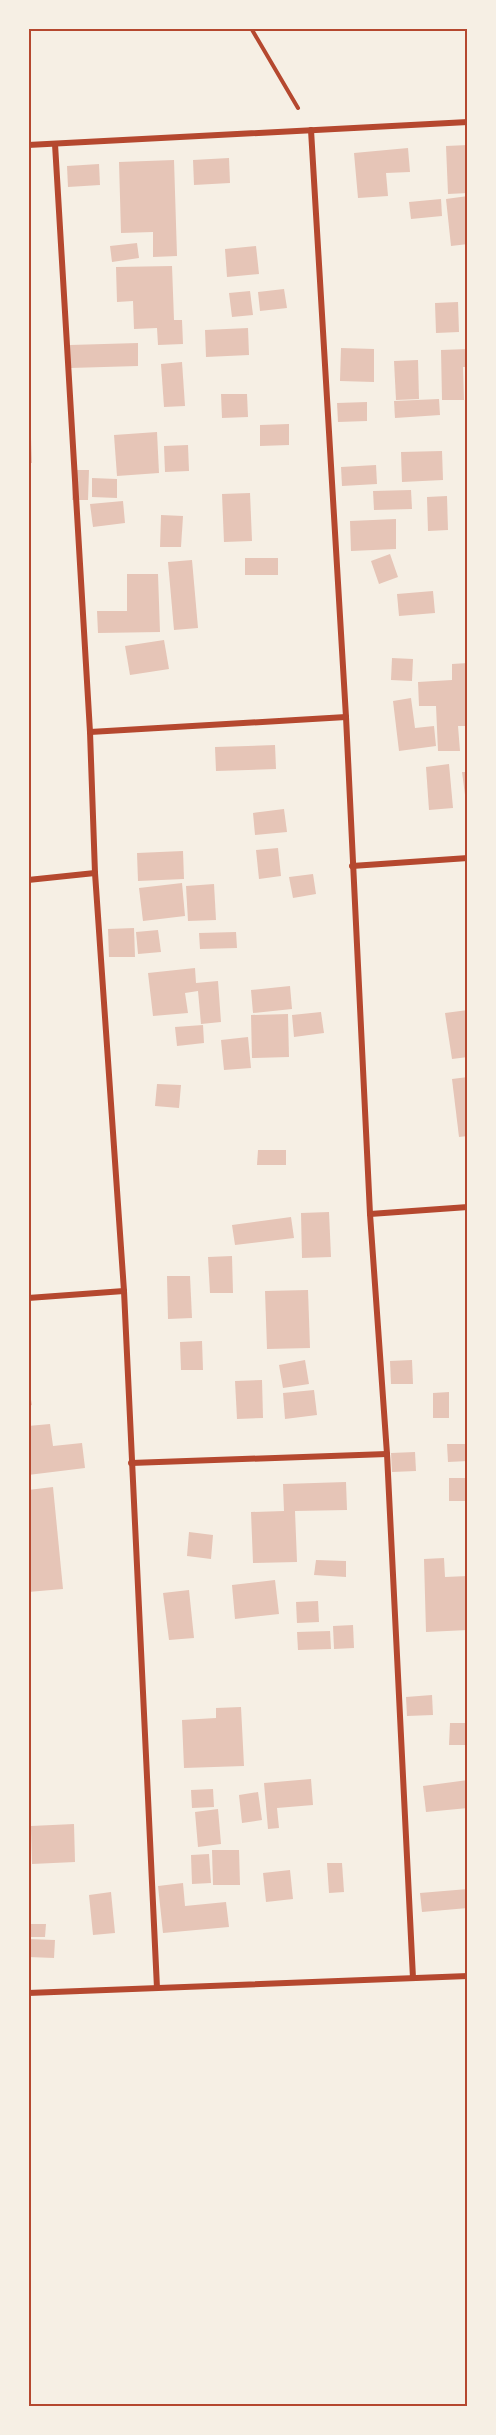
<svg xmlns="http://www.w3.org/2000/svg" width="496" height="2435" font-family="'Open Sans',sans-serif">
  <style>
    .building { fill: #e6c5b7 }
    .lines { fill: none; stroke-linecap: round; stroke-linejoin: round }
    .path { stroke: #b5482f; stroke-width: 4 }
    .minor { stroke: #b5482f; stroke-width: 6 }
    .neatline { fill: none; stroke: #b5482f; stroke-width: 2 }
  </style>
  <rect width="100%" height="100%" fill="#f6efe4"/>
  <g class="building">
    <polygon points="468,145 468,193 448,194 446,146"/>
    <polygon points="408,148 410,172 386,173 388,196 358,198 354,153"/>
    <polygon points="229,158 230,183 194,185 193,160"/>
    <polygon points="174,160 177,256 153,257 153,232 121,233 119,162"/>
    <polygon points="99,164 100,185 68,187 67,166"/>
    <polygon points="468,196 468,244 451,246 446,199"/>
    <polygon points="441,199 442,216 411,219 409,202"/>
    <polygon points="137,243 139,258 112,262 110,246"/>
    <polygon points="256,246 259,274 227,277 225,249"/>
    <polygon points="172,266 174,320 182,320 183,344 158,345 157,328 134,329 133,301 117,302 116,267"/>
    <polygon points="284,289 287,308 260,311 258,292"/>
    <polygon points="250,291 253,315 232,317 229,293"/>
    <polygon points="458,302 459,332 436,333 435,303"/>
    <polygon points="248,328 249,355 206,357 205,330"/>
    <polygon points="138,343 138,366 70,368 70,345"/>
    <polygon points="341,348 374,349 374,382 340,381"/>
    <polygon points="468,349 468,367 463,367 464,400 442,400 441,350"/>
    <polygon points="418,360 419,399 396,400 394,361"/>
    <polygon points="182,362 185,406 164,407 161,364"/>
    <polygon points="221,394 247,394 248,417 222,418"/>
    <polygon points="439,399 440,415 395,418 394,401"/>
    <polygon points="367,402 367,421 338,422 337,403"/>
    <polygon points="289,424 289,445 260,446 260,425"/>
    <polygon points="157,432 159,473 117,476 114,435"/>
    <polygon points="28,438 31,438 32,463 28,463"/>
    <polygon points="188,445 189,471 165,472 164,446"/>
    <polygon points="442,451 443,480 402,482 401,452"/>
    <polygon points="376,465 377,484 342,486 341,467"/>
    <polygon points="73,470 89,470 88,500 72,500"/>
    <polygon points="92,478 117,479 117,498 92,497"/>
    <polygon points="411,490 412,509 374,510 373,491"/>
    <polygon points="250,493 252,541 224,542 222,494"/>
    <polygon points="447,496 448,530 428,531 427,497"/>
    <polygon points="123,501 125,523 93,527 90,504"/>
    <polygon points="161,515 183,516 181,547 160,547"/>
    <polygon points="396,519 396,549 351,551 350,521"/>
    <polygon points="390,554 398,577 379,584 371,561"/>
    <rect x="245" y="558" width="33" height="17"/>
    <polygon points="192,560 198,628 174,630 168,562"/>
    <polygon points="127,574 158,574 160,632 98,633 97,611 127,611"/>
    <polygon points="433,591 435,613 399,616 397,594"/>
    <polygon points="164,640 169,669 130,675 125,646"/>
    <polygon points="392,658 413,659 412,681 391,680"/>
    <polygon points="468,663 468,726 458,726 460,751 438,751 436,706 419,706 418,682 452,680 452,664"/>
    <polygon points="411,698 415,728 434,726 436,746 399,751 393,701"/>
    <polygon points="275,745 276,769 216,771 215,747"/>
    <polygon points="449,764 453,808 429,810 426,767"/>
    <polygon points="462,772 468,772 468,794 465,795"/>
    <polygon points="284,809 287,832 255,835 253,813"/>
    <polygon points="278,848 281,876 259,879 256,850"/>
    <polygon points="183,851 184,879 138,881 137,853"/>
    <polygon points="313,874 316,894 293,898 289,877"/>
    <polygon points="182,883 185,916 143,921 139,888"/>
    <polygon points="214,884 216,920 188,921 186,886"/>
    <polygon points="134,928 135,957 109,957 108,929"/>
    <polygon points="158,930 161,952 138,954 136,932"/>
    <polygon points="236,932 237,948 200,949 199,933"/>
    <polygon points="195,968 196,983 218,981 221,1022 201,1024 198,991 185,993 188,1013 153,1016 148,973"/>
    <polygon points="290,986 292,1009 253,1013 251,990"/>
    <polygon points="468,1010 468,1057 452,1059 445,1013"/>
    <polygon points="321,1012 324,1033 294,1037 292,1015"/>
    <polygon points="288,1014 289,1057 252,1058 251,1015"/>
    <polygon points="203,1025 204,1043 177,1046 175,1027"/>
    <polygon points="248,1037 251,1068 224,1070 221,1040"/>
    <polygon points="468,1077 468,1136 459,1137 452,1079"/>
    <polygon points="157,1084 181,1085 179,1108 155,1106"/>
    <polygon points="258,1150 286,1150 286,1165 257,1165"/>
    <polygon points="329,1212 331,1257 302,1258 301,1213"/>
    <polygon points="291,1217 294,1238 235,1245 232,1225"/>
    <polygon points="232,1256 233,1293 210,1293 208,1257"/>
    <polygon points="167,1276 190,1276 192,1318 168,1319"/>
    <polygon points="308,1290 310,1348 267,1349 265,1291"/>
    <polygon points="202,1341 203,1370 181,1370 180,1342"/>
    <polygon points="305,1360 309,1384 283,1388 279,1365"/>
    <polygon points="412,1360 413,1384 391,1384 390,1361"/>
    <polygon points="262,1380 263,1418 237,1419 235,1381"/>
    <polygon points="28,1384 32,1405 28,1406"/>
    <polygon points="314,1390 317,1415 285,1419 283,1393"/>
    <polygon points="449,1392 449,1418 433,1418 433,1393"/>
    <polygon points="50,1424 53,1446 82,1443 85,1468 28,1475 28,1426"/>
    <polygon points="447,1444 468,1444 468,1461 448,1462"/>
    <polygon points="415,1452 416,1471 392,1472 391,1453"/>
    <rect x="449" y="1478" width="19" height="23"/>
    <polygon points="346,1482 347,1510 295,1511 297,1562 253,1563 251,1512 284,1511 283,1484"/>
    <polygon points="53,1487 63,1589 28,1592 28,1490"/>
    <polygon points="189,1532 213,1535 211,1559 187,1556"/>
    <polygon points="444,1558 445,1577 468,1576 468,1630 426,1632 424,1559"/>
    <polygon points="316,1560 346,1561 346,1577 314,1575"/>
    <polygon points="275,1580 279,1614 235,1619 232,1585"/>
    <polygon points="189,1590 194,1638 169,1640 163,1593"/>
    <polygon points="318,1601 319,1622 297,1623 296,1602"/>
    <polygon points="353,1625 354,1648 334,1649 333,1626"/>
    <polygon points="330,1631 331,1649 298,1650 297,1632"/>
    <polygon points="432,1695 433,1715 407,1716 406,1697"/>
    <polygon points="241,1707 244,1766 184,1768 182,1720 216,1718 216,1708"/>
    <polygon points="450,1723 468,1723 468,1745 449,1745"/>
    <polygon points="311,1779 313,1805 277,1808 279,1828 268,1829 264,1783"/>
    <polygon points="468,1780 468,1808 426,1812 423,1786"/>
    <polygon points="213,1789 214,1807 192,1808 191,1790"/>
    <polygon points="258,1792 262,1820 242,1823 239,1795"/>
    <polygon points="218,1809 221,1844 198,1847 195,1812"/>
    <polygon points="74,1824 75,1862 32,1864 31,1826"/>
    <polygon points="212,1850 239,1850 240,1885 213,1885"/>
    <polygon points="209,1854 211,1883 192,1884 191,1855"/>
    <polygon points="327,1863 342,1863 344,1892 329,1893"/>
    <polygon points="290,1870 293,1899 266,1902 263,1873"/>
    <polygon points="183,1883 185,1906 226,1902 229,1927 163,1933 158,1886"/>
    <polygon points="468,1889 468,1908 422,1912 420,1893"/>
    <polygon points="111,1892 115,1933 93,1935 89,1895"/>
    <polygon points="28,1924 46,1924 45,1937 28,1937"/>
    <polygon points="28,1939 55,1940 54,1958 28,1957"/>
  </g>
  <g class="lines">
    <polyline class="path" points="251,28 298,108"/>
    <g class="minor">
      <polyline points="311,130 346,717 370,1214 387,1454 413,1978"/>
      <polyline points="55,144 90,732 95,873 124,1291 157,1988"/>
      <polyline points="28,145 468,122"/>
      <polyline points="90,732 346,717"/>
      <polyline points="352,866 468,858"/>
      <polyline points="28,880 95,873"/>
      <polyline points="370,1214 468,1207"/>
      <polyline points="28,1298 124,1291"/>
      <polyline points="131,1463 387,1454"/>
      <polyline points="28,1993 468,1976"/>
    </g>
  </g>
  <rect width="496" height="2435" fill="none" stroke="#f6efe4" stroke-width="60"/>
  <rect x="30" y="30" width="436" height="2375" class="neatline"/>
</svg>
